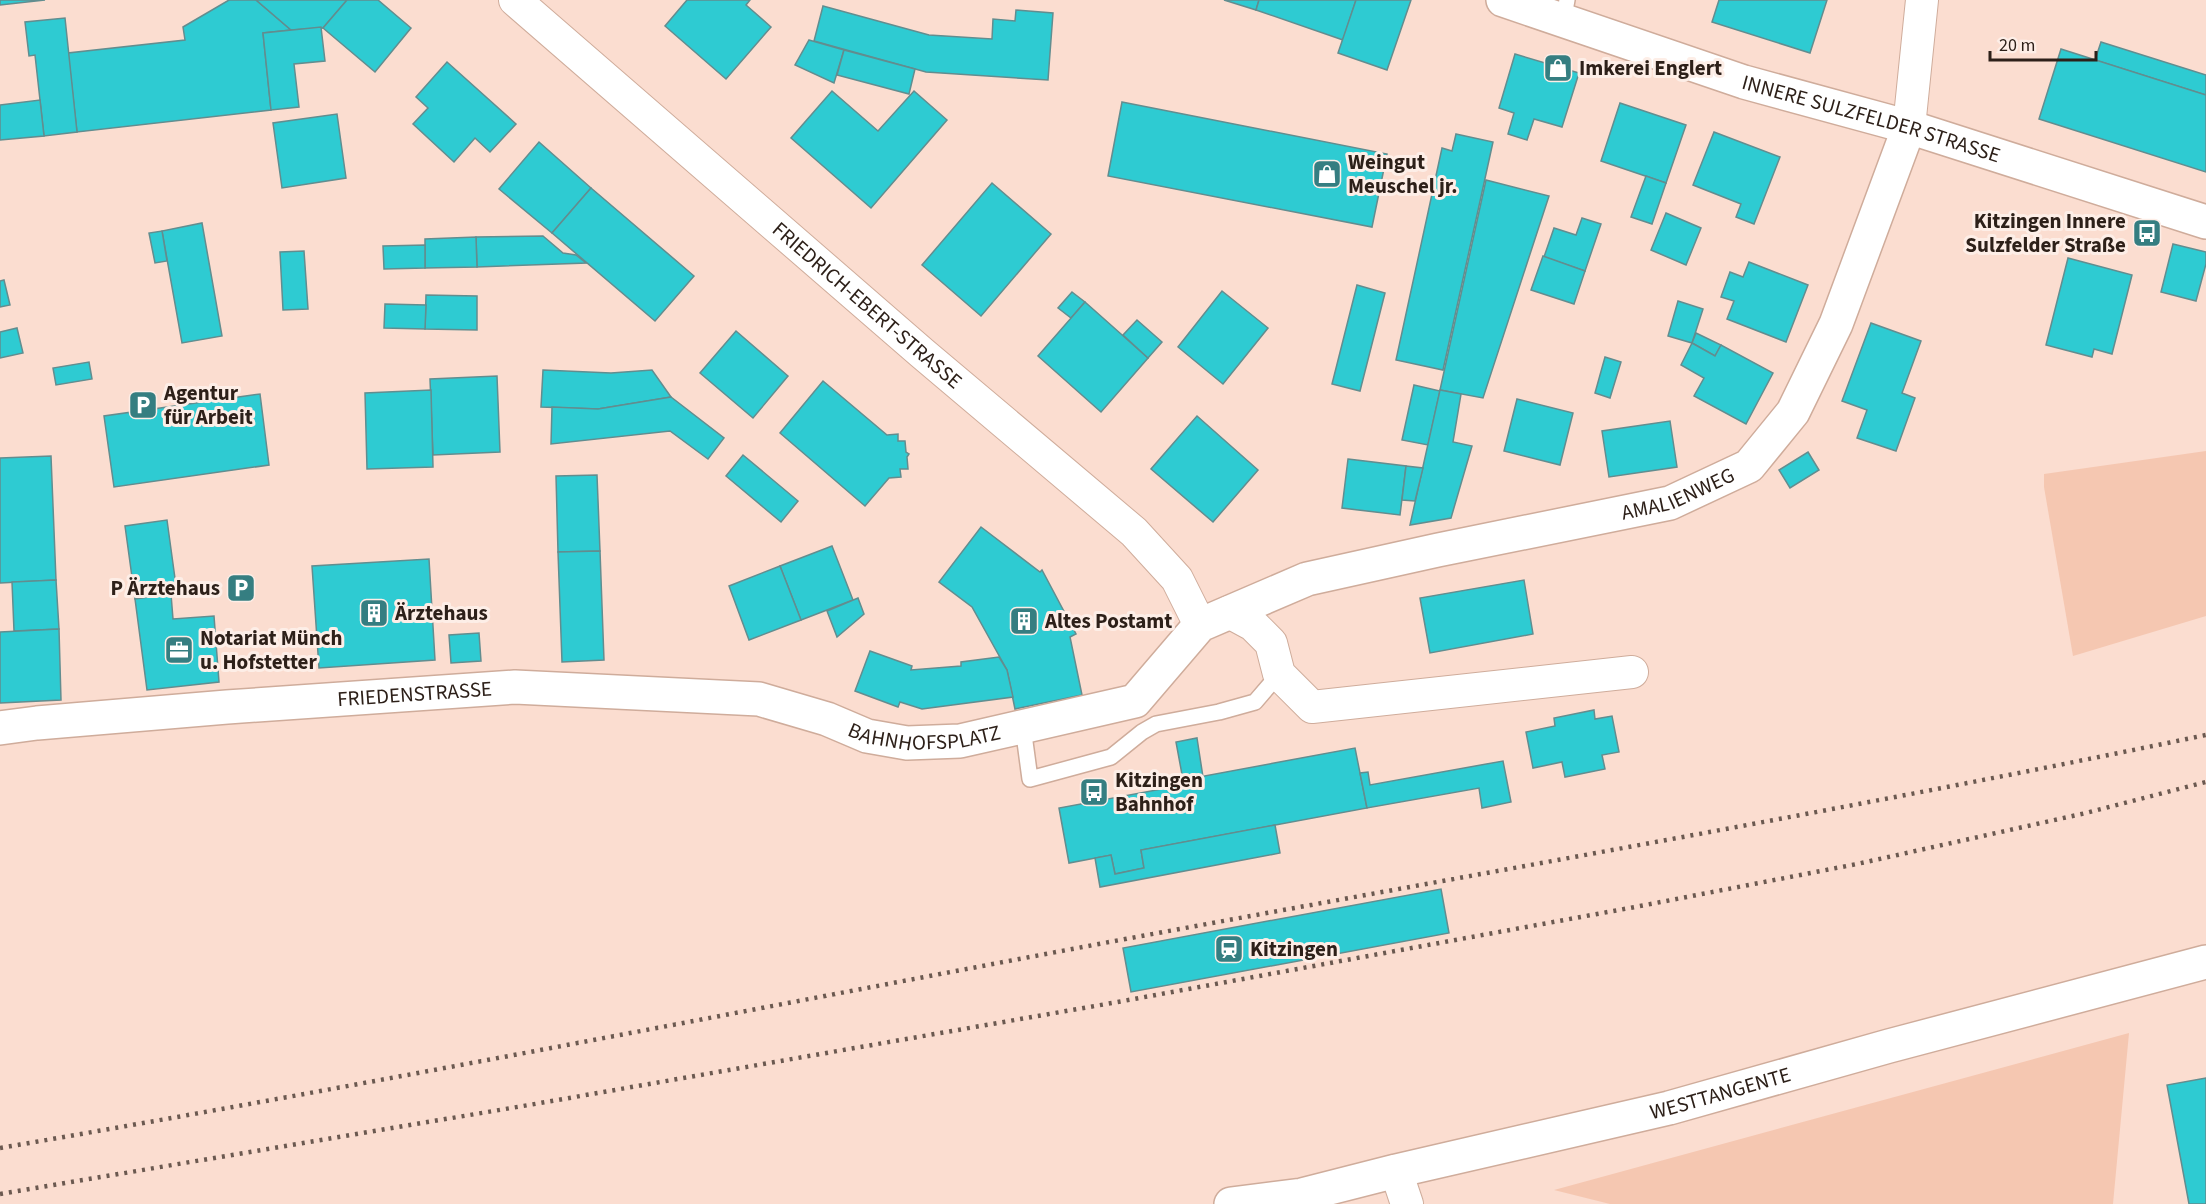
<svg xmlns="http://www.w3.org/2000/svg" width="2206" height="1204" font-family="'Source Sans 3',sans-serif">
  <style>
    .green { fill: #f5c7b1 }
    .building { fill: #2ecbd2; stroke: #628d8f; stroke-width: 1.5 }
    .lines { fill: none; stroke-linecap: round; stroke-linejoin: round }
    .service-casing { stroke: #cfac9b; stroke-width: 18 }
    .minor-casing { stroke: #cfac9b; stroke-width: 34 }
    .tertiary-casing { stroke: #cfac9b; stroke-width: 36 }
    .secondary-casing { stroke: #cfac9b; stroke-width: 36 }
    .service { stroke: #fff; stroke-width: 15 }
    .minor { stroke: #fff; stroke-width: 32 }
    .tertiary { stroke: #fff; stroke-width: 33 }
    .secondary { stroke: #fff; stroke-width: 33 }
    .rail { stroke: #6b5950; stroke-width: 4.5; stroke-dasharray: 3 6; stroke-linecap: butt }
    .labels { text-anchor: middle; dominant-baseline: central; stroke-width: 6; stroke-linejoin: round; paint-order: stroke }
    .poi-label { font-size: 21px; font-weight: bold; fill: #2d2019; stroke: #fdeee7; text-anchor: start }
    .street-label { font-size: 21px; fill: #2d2019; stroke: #fdeee7 }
  </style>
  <rect width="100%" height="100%" fill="#fbddd0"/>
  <g class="green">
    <polygon points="2206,451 2206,616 2073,656 2044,487 2044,474"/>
    <polygon points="2129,1033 2113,1204 1610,1204 1554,1190"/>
  </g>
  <g class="building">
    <polygon points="0,0 45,0 0,5"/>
    <polygon points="229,0 256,0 291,30 263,33 271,110 77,132 68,53 185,40 183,27"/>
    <polygon points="256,0 347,0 323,28 291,30"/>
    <polygon points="347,0 378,0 411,28 375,72 323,28"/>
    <polygon points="687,0 750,0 746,5 771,27 726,79 665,26"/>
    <polygon points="1224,0 1259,0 1256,10"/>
    <polygon points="1259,0 1356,0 1343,40 1256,10"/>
    <polygon points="1356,0 1411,0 1387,70 1338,53"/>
    <polygon points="1719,0 1827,0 1810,53 1712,22"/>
    <polygon points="823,6 929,35 992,39 993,19 1015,21 1016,10 1053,13 1048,80 926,72 814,41"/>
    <polygon points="65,18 77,132 44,136 35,55 29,56 25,22"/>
    <polygon points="321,27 325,61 294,64 299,107 271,110 263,33"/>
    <polygon points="809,40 844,50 834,83 795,65"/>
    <polygon points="2101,42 2206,75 2206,95 2095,60"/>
    <polygon points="2061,49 2206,95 2206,172 2039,119"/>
    <polygon points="844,50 915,69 909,94 837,75"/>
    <polygon points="1515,54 1579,73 1562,127 1534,119 1527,140 1508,134 1514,113 1499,108"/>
    <polygon points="447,62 516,124 490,152 475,138 454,162 413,124 428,108 416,97"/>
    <polygon points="832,91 878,131 914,91 947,120 871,208 791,138"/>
    <polygon points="40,100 44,136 0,140 0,105"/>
    <polygon points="1122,102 1387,154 1372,227 1108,176"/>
    <polygon points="1620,103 1686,125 1666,183 1601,161"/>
    <polygon points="337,114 346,178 282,188 273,123"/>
    <polygon points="1714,132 1780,157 1754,224 1736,217 1741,204 1693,185"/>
    <polygon points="1456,134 1493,142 1443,370 1396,360 1442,148 1452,151"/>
    <polygon points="539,142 591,188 552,233 499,189"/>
    <polygon points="1646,176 1666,183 1652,224 1631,217"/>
    <polygon points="1486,180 1549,196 1483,398 1440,390"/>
    <polygon points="992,183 1051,234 981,316 922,265"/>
    <polygon points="591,188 694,276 655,321 552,233"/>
    <polygon points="1666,213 1701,228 1686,265 1651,250"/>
    <polygon points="1582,218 1601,224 1585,271 1544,257 1554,228 1576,235"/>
    <polygon points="202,223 222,336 182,343 162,231"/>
    <polygon points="162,231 167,261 155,263 149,233"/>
    <polygon points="543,236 563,253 576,255 586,263 477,267 476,237"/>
    <polygon points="476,237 477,267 425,268 425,239"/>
    <polygon points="2173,244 2206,252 2206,264 2196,301 2161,292"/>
    <polygon points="425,245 425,268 384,269 383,246"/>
    <polygon points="304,251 308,309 283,310 280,252"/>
    <polygon points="1543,256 1585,271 1574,304 1531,290"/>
    <polygon points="2068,258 2132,275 2112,354 2094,349 2092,357 2046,345"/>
    <polygon points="1749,262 1808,285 1786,342 1727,319 1734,301 1721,297 1730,272 1743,277"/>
    <polygon points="4,280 10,305 0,307 0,281"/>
    <polygon points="1357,285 1385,293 1360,391 1332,384"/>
    <polygon points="1222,291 1268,328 1223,384 1178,347"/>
    <polygon points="1072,292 1085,302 1071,318 1058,308"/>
    <polygon points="426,295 477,296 477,330 425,329"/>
    <polygon points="1678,301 1703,309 1692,343 1668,336"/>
    <polygon points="1085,302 1148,358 1101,412 1038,356"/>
    <polygon points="385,304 426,305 425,329 384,328"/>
    <polygon points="1137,320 1162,342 1148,358 1123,335"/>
    <polygon points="1871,323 1921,341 1902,393 1915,398 1896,451 1857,438 1867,410 1842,401"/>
    <polygon points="17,328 23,353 0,358 0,332"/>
    <polygon points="736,331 788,376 753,418 700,373"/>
    <polygon points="1696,333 1721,345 1715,356 1692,343"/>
    <polygon points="1692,343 1715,356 1721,345 1773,373 1746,424 1694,396 1704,378 1681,365"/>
    <polygon points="1605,357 1621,362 1610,398 1595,393"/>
    <polygon points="89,362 92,379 56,385 53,368"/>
    <polygon points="543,370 611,373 652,370 671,397 598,409 541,407"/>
    <polygon points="497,376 500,452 433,455 430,379"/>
    <polygon points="823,381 887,435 898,434 898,441 905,441 906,452 909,454 907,457 908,469 900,469 901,477 889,478 865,506 780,433"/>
    <polygon points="1414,385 1440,391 1428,445 1402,440"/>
    <polygon points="431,390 433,467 367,469 365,393"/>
    <polygon points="1440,390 1461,394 1453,442 1472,446 1451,518 1410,525"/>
    <polygon points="260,394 269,465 114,487 104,416"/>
    <polygon points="671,397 724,438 708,459 670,431 551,444 552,407 598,409"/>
    <polygon points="1517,399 1573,413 1560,465 1504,451"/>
    <polygon points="1197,416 1258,470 1213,522 1151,469"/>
    <polygon points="1670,421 1677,467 1609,477 1602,431"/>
    <polygon points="1808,452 1819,470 1790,488 1779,470"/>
    <polygon points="743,455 798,501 781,522 726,476"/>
    <polygon points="51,456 56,580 0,583 0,458"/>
    <polygon points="1348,459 1406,466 1400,515 1342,508"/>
    <polygon points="1406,466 1423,468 1415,501 1402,500"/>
    <polygon points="597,475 600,551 558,552 556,476"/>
    <polygon points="167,520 177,593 135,599 125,526"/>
    <polygon points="981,527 1040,572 1042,570 1076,634 1070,637 1082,695 1015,709 1007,670 972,607 939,582"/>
    <polygon points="832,546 853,600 801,620 780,566"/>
    <polygon points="600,551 604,660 562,662 558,552"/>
    <polygon points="429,559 435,660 319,668 312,566"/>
    <polygon points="780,566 801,620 749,640 729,586"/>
    <polygon points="56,580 59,629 14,631 12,582"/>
    <polygon points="1524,580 1533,634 1430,653 1420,598"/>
    <polygon points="171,594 173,619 214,616 219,682 147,690 135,599"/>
    <polygon points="858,598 864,614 837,637 827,611"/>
    <polygon points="59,629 61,700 0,703 0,632"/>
    <polygon points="479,633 481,661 451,663 449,635"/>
    <polygon points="870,651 912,666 911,670 961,666 961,662 999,657 1007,670 1013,697 922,709 900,702 898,707 855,691"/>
    <polygon points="1594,710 1595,719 1612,716 1619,752 1602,755 1605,769 1565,777 1562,762 1533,768 1526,732 1555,726 1554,718"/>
    <polygon points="1197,738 1203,777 1183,780 1176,742"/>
    <polygon points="1355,748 1367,808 1141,850 1144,868 1115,874 1111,855 1069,863 1059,808 1162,789 1161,784"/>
    <polygon points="1503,761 1511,802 1482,808 1479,788 1367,808 1360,773 1368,772 1370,785"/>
    <polygon points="1275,825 1280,853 1100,887 1095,858 1111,855 1115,874 1144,868 1141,850"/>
    <polygon points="1441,889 1449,933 1131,992 1123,948"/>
    <polygon points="2206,1078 2206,1204 2189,1204 2167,1085"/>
  </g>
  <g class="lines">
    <g class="service-casing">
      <g id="service">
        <polyline points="1563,22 1567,0"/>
        <polyline points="1023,727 1030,779 1111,757 1142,732 1156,724 1219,712 1255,702 1279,674"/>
      </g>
    </g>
    <g class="minor-casing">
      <g id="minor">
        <path id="s1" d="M515,0L922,353L1134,532L1177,579L1200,625"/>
        <polyline points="1909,127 1922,0"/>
        <polyline points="1229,612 1253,625 1271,643 1279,674 1312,707 1632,672"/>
        <polyline points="1396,1171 1407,1204"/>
      </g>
    </g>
    <g class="tertiary-casing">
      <g id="tertiary">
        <path id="s2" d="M1503,0L1744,82L1909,127L2206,222"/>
        <path id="s3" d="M0,728L37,723L227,707L515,687L759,699L827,719L867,736L907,743L960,741L1135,701L1200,625L1307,579L1438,550L1670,503L1749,466L1793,412L1836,324L1909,127"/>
      </g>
    </g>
    <g class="secondary-casing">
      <g id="secondary">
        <path id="s4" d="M1231,1204L1302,1195L1396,1171L1669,1108L1889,1046L2206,962"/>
      </g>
    </g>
    <use href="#service" class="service"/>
    <use href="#minor" class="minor"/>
    <use href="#tertiary" class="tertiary"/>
    <use href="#secondary" class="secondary"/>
    <g class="rail">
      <path d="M0,1148C374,1084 747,1010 1120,940C1482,873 1846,810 2206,735"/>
      <polyline points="0,1194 529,1105 1112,1003 1635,907 1857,864 2086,813 2206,782"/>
    </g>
  </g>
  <defs>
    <g id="shop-square" transform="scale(1.5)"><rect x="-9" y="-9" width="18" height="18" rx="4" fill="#357e81" stroke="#fdeee7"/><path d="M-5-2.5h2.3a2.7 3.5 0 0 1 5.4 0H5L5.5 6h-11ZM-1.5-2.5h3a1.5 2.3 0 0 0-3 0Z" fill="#fff"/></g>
    <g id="bus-square" transform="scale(1.5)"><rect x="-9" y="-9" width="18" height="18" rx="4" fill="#357e81" stroke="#fdeee7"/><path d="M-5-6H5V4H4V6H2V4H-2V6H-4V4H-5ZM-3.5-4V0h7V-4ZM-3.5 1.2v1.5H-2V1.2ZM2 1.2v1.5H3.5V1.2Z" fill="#fff"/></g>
    <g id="parking-square" transform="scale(1.5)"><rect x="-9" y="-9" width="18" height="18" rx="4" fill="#357e81" stroke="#fdeee7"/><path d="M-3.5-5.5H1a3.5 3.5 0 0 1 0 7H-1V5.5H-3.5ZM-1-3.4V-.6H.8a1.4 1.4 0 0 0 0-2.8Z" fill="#fff"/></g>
    <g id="building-square" transform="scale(1.5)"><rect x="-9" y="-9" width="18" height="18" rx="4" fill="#357e81" stroke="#fdeee7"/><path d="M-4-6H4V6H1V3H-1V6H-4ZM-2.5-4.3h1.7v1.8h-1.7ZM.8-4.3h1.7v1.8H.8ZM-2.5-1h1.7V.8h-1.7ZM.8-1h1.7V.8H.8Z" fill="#fff"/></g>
    <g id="office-square" transform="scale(1.5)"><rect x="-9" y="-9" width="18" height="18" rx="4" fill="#357e81" stroke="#fdeee7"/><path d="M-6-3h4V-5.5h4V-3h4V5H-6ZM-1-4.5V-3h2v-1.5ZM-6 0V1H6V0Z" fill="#fff"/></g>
    <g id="station-square" transform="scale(1.5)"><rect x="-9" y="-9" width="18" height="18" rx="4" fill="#357e81" stroke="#fdeee7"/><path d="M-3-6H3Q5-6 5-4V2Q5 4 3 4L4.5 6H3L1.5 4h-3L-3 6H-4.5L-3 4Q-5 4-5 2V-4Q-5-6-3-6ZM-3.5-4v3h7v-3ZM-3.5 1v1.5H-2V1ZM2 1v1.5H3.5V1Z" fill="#fff"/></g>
  </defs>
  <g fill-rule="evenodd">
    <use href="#shop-square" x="1558" y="68"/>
    <use href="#shop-square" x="1327" y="174"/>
    <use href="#bus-square" x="2147" y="233"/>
    <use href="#parking-square" x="143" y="405"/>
    <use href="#parking-square" x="241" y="588"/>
    <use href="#building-square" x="374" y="613"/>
    <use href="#building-square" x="1024" y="621"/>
    <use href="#office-square" x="179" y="650"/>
    <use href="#bus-square" x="1094" y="792"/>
    <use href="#station-square" x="1229" y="949"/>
  </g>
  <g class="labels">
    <g class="poi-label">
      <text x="1579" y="68">Imkerei Englert</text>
      <text x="1348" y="162">Weingut<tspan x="1348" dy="24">Meuschel jr.</tspan></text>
      <text x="2126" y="221" text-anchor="end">Kitzingen Innere<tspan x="2126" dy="24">Sulzfelder Straße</tspan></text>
      <text x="164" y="393">Agentur<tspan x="164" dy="24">für Arbeit</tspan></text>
      <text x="220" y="588" text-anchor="end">P Ärztehaus</text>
      <text x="395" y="613">Ärztehaus</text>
      <text x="1045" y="621">Altes Postamt</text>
      <text x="200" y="638">Notariat Münch<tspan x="200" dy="24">u. Hofstetter</tspan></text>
      <text x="1115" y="780">Kitzingen<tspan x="1115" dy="24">Bahnhof</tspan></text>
      <text x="1250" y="949">Kitzingen</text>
    </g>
    <g class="street-label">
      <text stroke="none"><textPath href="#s2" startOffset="387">INNERE SULZFELDER STRASSE</textPath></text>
      <text stroke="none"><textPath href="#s1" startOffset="466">FRIEDRICH-EBERT-STRASSE</textPath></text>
      <text stroke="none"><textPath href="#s3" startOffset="1746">AMALIENWEG</textPath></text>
      <text stroke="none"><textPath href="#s3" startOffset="416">FRIEDENSTRASSE</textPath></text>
      <text stroke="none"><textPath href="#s3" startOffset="933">BAHNHOFSPLATZ</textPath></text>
      <text stroke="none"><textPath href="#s4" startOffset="502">WESTTANGENTE</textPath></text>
    </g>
  </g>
  <path d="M1990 51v9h106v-9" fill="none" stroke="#2d2019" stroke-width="3"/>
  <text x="1999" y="51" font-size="18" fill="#2d2019" stroke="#fdeee7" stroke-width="4.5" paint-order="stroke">20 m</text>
</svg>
